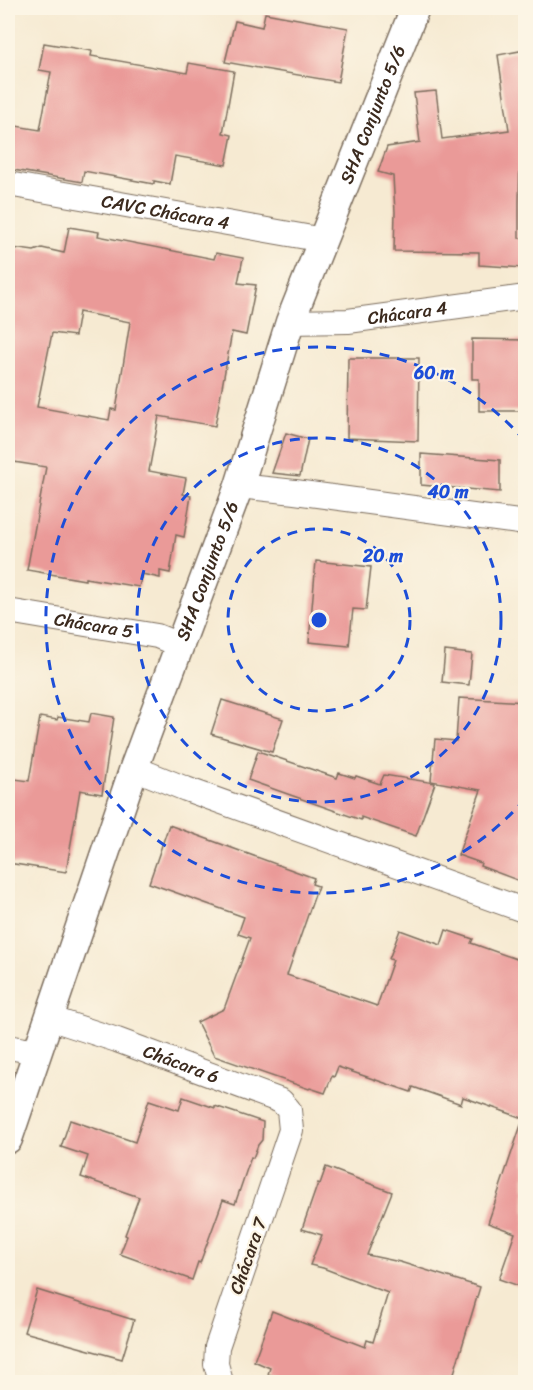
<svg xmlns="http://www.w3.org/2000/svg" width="533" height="1390" font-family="Sriracha,sans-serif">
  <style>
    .building { fill: #ea9a98; fill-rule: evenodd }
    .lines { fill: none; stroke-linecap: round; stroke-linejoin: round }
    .minor-casing { stroke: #7c6d5d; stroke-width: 26 }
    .tertiary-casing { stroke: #7c6d5d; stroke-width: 31 }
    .minor { stroke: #fff; stroke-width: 24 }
    .tertiary { stroke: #fff; stroke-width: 28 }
    .ring { fill: none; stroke: #1d4ed8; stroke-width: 3; stroke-dasharray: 10 8 }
    .labels { text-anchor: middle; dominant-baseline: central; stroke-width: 4.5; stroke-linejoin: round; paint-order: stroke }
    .street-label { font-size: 18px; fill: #3b2a1e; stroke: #fcf5e5 }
    .centre { fill: #1d4ed8; stroke: #fcf5e5; stroke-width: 3 }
    .ring-label { font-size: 18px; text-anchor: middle; font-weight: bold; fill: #1d4ed8; stroke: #fcf5e5; stroke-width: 4.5; stroke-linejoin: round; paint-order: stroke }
  </style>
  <rect width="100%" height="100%" fill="#fcf5e5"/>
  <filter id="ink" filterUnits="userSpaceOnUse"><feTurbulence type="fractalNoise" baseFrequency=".0167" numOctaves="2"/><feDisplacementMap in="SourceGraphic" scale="12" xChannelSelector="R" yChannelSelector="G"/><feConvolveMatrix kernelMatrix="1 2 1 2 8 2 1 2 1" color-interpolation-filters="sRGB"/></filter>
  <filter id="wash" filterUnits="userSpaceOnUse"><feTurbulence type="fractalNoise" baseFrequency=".008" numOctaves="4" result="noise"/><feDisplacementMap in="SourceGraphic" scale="24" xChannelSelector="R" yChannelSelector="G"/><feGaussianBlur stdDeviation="1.35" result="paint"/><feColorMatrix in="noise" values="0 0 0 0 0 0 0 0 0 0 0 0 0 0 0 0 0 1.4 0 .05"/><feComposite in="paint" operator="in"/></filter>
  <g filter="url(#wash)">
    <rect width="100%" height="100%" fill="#f6ead2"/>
    <g id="blocks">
      <g class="building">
        <polygon points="265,13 348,28 338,82 225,62 235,21 262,27"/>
        <polygon points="44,43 92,51 91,56 187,73 189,63 234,71 223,133 232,135 226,165 175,156 170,184 154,181 154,184 84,171 82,182 8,169 8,138 10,125 40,130 51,72 39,70"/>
        <polygon points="525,50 525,154 520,154 519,203 519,238 525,239 525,268 479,265 479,252 394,251 395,212 393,176 378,172 387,147 420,142 414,93 436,91 442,139 509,130 498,55"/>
        <path d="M69,227L99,232L98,236L214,259L216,253L243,258L238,283L256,285L246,335L232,332L215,426L159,416L149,471L186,478L183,494L191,496L184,537L176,535L170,573L160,571V578L142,574L139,587L85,578V580L27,570L46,467L8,461V277L13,248L34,251L42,248L64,253ZM79,312L130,322L116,410L111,409L109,420L37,407L52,333L75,336Z"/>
        <polygon points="472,339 525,340 525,411 479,411 479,379 472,379"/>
        <polygon points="348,358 419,358 418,441 347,438"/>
        <polygon points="286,433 308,439 300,476 272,473"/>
        <polygon points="421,454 500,460 500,492 421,485"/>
        <polygon points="316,561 371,567 366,610 353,609 349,646 309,642"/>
        <polygon points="445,651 472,654 469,685 442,682"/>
        <polygon points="459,698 525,702 525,883 480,866 481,863 458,855 481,790 431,781 435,739 456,741"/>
        <polygon points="222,700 283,719 272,752 211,734"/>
        <polygon points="91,713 114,717 102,794 80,790 66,872 8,863 8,778 29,781 40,717 57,720 58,717 89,722"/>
        <polygon points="258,751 337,778 339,773 355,778 356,776 380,784 384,775 435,783 416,836 361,817 361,820 248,780"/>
        <polygon points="169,825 314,878 312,884 318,886 287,975 377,1006 393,960 389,959 400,930 441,945 446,930 473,939 471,943 525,962 525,1119 463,1097 461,1104 413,1087 411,1092 338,1067 334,1077 332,1076 325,1093 310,1088 309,1089 214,1056 197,1022 224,1009 250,938 238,934 244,917 149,883"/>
        <polygon points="183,1097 215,1108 215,1106 263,1122 262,1140 258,1145 253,1158 251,1157 235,1204 223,1200 200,1263 198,1262 192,1280 120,1254 127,1236 125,1235 139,1197 81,1177 88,1156 61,1147 70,1120 135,1142 149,1100 179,1110"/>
        <polygon points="521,1125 525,1125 525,1288 499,1279 515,1233 488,1223"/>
        <polygon points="326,1167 392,1192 367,1255 400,1262 480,1287 451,1383 289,1383 268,1374 270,1368 254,1361 272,1311 365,1347 367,1340 373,1342 388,1293 323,1268 310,1265 322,1235 302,1229 318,1183 320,1184"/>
        <polygon points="37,1290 134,1320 122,1359 24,1332"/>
      </g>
    </g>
  </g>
  <g filter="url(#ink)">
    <use href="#blocks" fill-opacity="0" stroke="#7c6d5d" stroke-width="1.5"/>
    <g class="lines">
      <g class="minor-casing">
        <g id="minor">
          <path id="s1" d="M8,184L323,240"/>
          <path id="s2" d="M290,322L348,321L526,297"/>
          <polyline points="239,486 295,492 526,523"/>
          <path id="s3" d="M8,611L157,636L179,645"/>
          <polyline points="134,768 186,789 526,911"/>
          <path id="s4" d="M49,1018L117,1040L281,1101L289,1110L291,1130L217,1347L216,1364L221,1382"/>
          <polyline points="8,1047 37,1052"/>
        </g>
      </g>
      <g class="tertiary-casing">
        <g id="tertiary">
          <path id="s5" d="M8,1139L134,768L239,486L290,322L415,8"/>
        </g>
      </g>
      <use href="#minor" class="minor"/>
      <use href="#tertiary" class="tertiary"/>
    </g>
  </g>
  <g class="ring">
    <circle cx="319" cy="620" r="91"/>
    <circle cx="319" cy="620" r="182"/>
    <path d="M525 799A273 273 0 1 1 525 441"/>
  </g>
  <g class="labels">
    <g class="street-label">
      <text stroke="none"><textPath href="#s5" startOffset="1088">SHA Conjunto 5/6</textPath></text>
      <text stroke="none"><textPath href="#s1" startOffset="160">CAVC Chácara 4</textPath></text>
      <text stroke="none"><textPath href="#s2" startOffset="118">Chácara 4</textPath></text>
      <text stroke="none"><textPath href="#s5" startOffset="602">SHA Conjunto 5/6</textPath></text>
      <text stroke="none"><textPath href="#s3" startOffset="87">Chácara 5</textPath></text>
      <text stroke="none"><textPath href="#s4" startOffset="140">Chácara 6</textPath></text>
      <text transform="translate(248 1256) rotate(-71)">Chácara 7</text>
    </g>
  </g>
  <circle cx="319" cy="620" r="9" class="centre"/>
  <g class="ring-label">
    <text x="434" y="379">60 m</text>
    <text x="448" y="498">40 m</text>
    <text x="383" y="562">20 m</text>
  </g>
  <rect width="533" height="1390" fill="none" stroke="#fcf5e5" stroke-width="30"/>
</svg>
